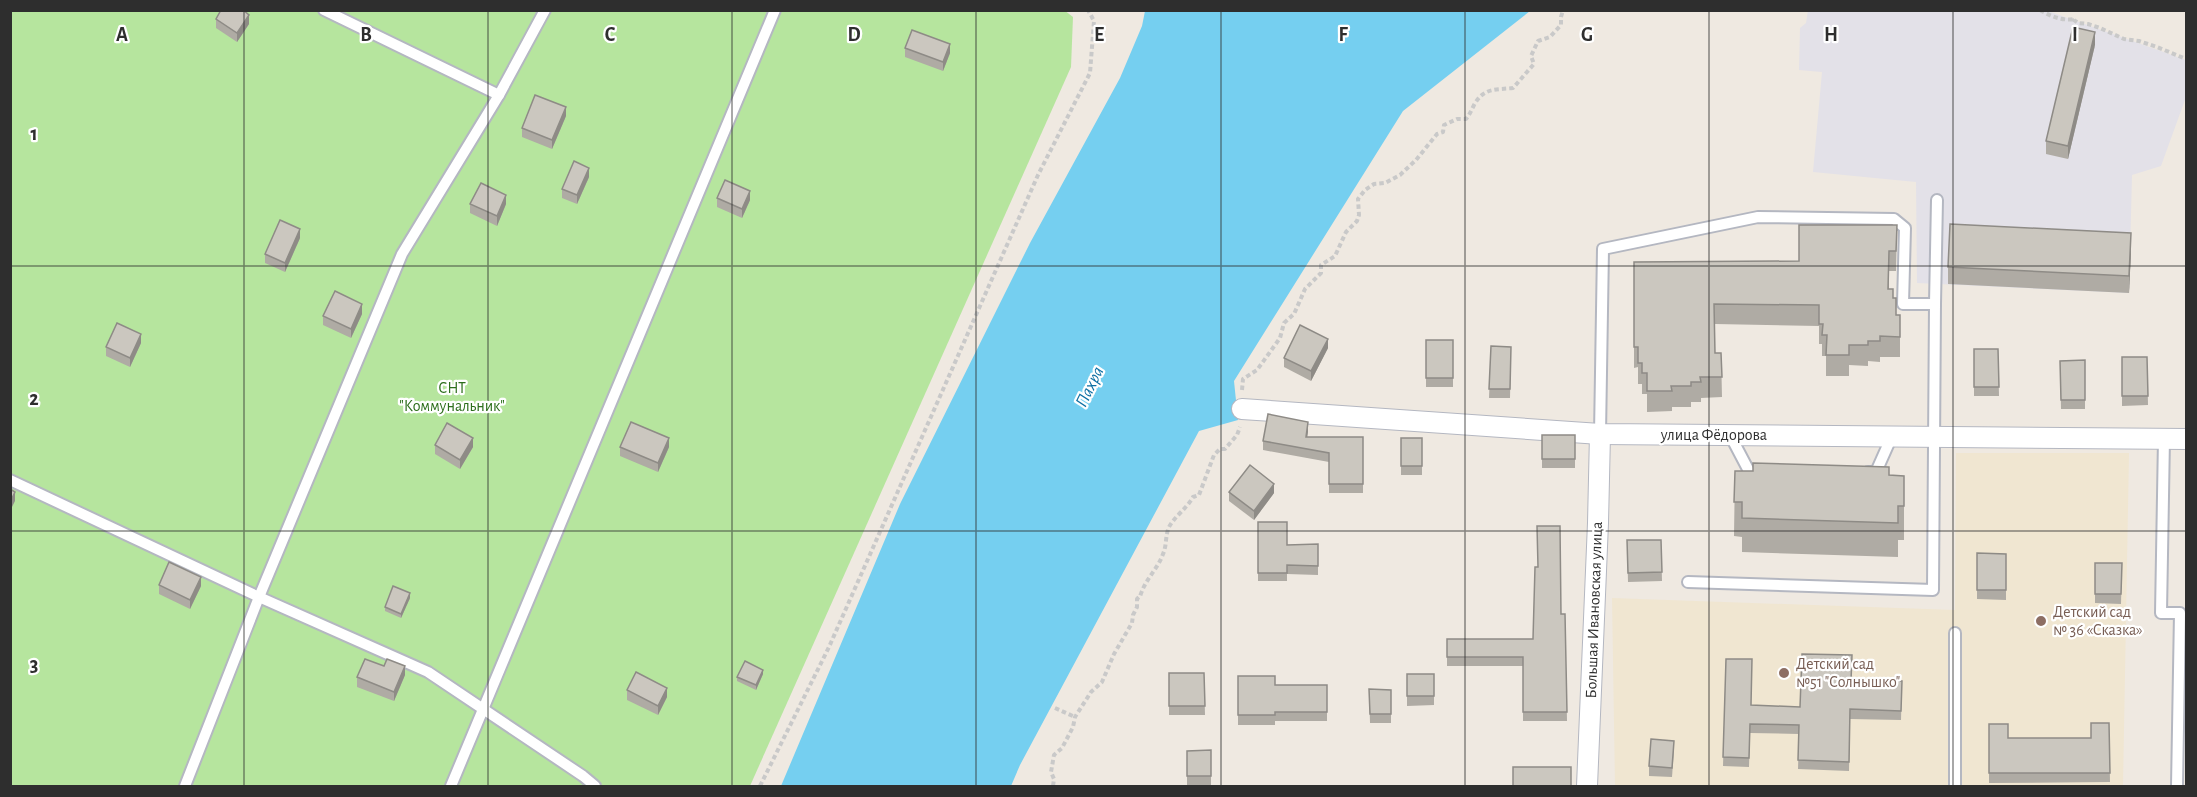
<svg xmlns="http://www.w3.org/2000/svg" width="2197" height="797" font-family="'Alegreya Sans',sans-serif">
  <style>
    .industrial { fill: #e3e1e8 }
    .education { fill: #f0e6d1 }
    .green { fill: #b6e59e }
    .water { fill: #75cff0 }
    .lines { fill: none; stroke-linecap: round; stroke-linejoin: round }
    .service-casing { stroke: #b4b7c1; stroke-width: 14 }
    .minor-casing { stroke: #b4b7c1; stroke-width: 22 }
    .path { stroke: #c9c9c9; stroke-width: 4; stroke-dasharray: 4.5 3; stroke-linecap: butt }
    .service { stroke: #fff; stroke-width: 10 }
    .minor { stroke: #fff; stroke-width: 20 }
    .wall { fill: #afaba4 }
    .shaded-wall { fill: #8e8b86 }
    .building { fill: #cbc7bf; stroke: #8e8b86; stroke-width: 1.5 }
    .grid { fill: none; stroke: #2e2e2e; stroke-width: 1.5; stroke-opacity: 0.55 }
    .education-dot { fill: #8d6e63; stroke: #fff; stroke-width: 2 }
    .labels { text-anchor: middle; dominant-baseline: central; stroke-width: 4.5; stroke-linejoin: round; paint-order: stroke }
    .park-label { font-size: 16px; fill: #2c6e1b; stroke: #fff }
    .street-label { font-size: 16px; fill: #2e2e2e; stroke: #fff }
    .education-label { font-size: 16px; fill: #785e54; stroke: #fff; text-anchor: start }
    .water-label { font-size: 18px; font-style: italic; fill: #0d6fa3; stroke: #fff }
    .grid-label { font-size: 20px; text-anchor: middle; font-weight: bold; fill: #2e2e2e; stroke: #fff; stroke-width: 4.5; stroke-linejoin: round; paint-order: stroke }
  </style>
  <rect width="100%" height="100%" fill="#efe9e1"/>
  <polygon class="industrial" points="1808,10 2048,11 2186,60 2186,97 2161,166 2132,175 2129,293 1917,283 1916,182 1813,172 1822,72 1799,70 1800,28 1806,23"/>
  <polygon class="education" points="1956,453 2129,453 2123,786 1615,786 1612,598 1955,610"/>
  <polygon class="green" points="1064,10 1073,17 1071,67 750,786 11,786 10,11"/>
  <polygon class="water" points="1145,11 1530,11 1403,111 1234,381 1238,420 1199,431 1020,765 1011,786 781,786 900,504 1030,243 1120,78 1142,26"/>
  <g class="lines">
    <g class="service-casing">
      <g id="service">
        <polyline points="324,10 499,95"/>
        <polyline points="1935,304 1937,200"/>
        <polyline points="1600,434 1603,249 1758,217 1894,219 1905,228 1903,304 1935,304 1933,590 1688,582"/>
        <polyline points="1730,435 1750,473 1762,473"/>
        <polyline points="2164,438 2161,613 2180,613 2177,786"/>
        <polyline points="1868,472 1876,472 1892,436"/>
        <polyline points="10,480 259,597 428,672 583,776 595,786"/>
        <polyline points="1955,633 1955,786"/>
        <polyline points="185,786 259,597 402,254 499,95 545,10"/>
        <polyline points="451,786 775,10"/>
      </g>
    </g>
    <g class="minor-casing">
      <g id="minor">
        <polyline points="1242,409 1600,434 2186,439"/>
        <polyline points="1587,786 1598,523 1600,434"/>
      </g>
    </g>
    <g class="path">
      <path d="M2040,10C2052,17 2062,21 2075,19L2074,20L2078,23L2088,24L2100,28L2124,39L2139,41L2157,47L2186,59"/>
      <path d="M1242,390L1243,379L1257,370L1270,352L1280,338L1284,323L1294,314L1305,289L1321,273V265L1335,256L1346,232L1357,221L1359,215L1358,199L1365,190L1374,184L1385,183L1400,175L1416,160L1437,134L1443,132L1444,125L1457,119H1466C1470,114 1471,111 1474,105C1484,87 1496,90 1513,88L1534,64L1531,56L1538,41L1550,37L1561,25V17L1563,10"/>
      <polyline points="1055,708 1075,717"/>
      <polyline points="760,786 829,647 1038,175 1090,73 1094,21 1088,10"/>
      <path d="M1053,786L1054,779L1051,772L1054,755L1062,748L1073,727L1075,717L1091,692L1102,682L1114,654L1132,623L1133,615L1137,607V599C1142,594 1139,598 1142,591C1147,578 1158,568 1163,554C1167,545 1165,536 1169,527C1175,516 1187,508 1193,497L1199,495L1214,455L1220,449H1225L1237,435L1240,427"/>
    </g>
    <use href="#service" class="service"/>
    <use href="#minor" class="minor"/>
  </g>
  <g class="wall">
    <polygon points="216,19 249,24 237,42 216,28"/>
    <polygon points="2095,45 2068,159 2046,154 2046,141"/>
    <polygon points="905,48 950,53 943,71 905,57"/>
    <polygon points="566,116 552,149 522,137 522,128"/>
    <polygon points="589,177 577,204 562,198 562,189"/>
    <polygon points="717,198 750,200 742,218 717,207"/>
    <polygon points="470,204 506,204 497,226 470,213"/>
    <polygon points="1897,225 1896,271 1889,271 1889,289 1893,298 1896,315 1900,315 1900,357 1880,357 1880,362 1868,361 1868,366 1849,365 1849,376 1826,376 1826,356 1822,356 1822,344 1819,344 1819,326 1715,324 1715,353 1721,353 1722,397 1701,398 1701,402 1691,402 1691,407 1672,407 1672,411 1647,412 1647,394 1642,394 1642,384 1638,384 1638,367 1634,368 1634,262 1799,261"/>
    <polygon points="300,238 285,272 265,263 265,254"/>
    <polygon points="2131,251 2129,293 1948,284 1948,267"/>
    <polygon points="362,314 351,338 323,325 323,316"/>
    <rect x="1426" y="340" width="27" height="47"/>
    <polygon points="141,343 130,367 106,356 106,347"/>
    <polygon points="1491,346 1511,347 1510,398 1489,398"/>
    <polygon points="1328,348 1311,381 1284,367 1284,358"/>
    <polygon points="1974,349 1998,349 1999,396 1974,396"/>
    <polygon points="2122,357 2147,357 2148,405 2122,406"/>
    <polygon points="2085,360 2085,409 2061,409 2060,361"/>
    <polygon points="1308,431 1307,437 1363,437 1363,493 1329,493 1329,462 1263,450 1263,441"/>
    <rect x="1542" y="435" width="33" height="33"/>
    <rect x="1401" y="438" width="21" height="37"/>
    <polygon points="435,445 473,447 460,469 435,454"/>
    <polygon points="620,447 669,447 658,472 620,456"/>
    <polygon points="1735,471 1904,476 1904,540 1898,540 1898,557 1742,552 1742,537 1734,536"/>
    <polygon points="1229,492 1274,493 1254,520 1229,501"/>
    <polygon points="1258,522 1287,545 1318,544 1318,575 1287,574 1287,581 1258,581"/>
    <polygon points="1627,540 1661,540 1662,581 1628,582"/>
    <polygon points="1977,553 2006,554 2006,600 1977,599"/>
    <polygon points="2095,563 2122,563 2121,604 2095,603"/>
    <polygon points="159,585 201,586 190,609 159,594"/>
    <polygon points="410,598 401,618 385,611 385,607"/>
    <polygon points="1561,614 1565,614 1567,721 1523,721 1523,666 1447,666 1447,639 1533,639"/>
    <polygon points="1726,659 1751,705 1800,707 1851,681 1902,681 1901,720 1850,719 1849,771 1798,769 1799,734 1750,733 1749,767 1723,766"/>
    <polygon points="1169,673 1204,673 1205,715 1169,715"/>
    <polygon points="763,674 756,690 737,681 737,677"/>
    <polygon points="1407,674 1434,674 1434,705 1407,706"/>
    <polygon points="405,675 394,701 357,687 357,677"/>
    <polygon points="1238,676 1275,685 1327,685 1327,721 1275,721 1275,725 1238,725"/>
    <polygon points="1369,689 1391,690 1391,723 1370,723"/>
    <polygon points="627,690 667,697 658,715 627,700"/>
    <polygon points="2109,723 2110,782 1989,783 1989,724 2008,738 2091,738"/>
    <polygon points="1211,750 1211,785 1187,785 1187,751"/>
    <polygon points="1674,750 1672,777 1649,776 1649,766"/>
  </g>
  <g class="shaded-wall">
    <polygon points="249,15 249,24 237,42 237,33"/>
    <polygon points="2095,32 2095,45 2068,159 2068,146"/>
    <polygon points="950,44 950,53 943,71 943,62"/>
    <polygon points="566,107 566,116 552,149 552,140"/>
    <polygon points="589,168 589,177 577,204 577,195"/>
    <polygon points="750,191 750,200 742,218 742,209"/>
    <polygon points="506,195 506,204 497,226 497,216"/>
    <polygon points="300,229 300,238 285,272 285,263"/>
    <polygon points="2131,233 2131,251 2129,293 2129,276"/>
    <polygon points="362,304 362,314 351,338 351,329"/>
    <polygon points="141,334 141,343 130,367 130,358"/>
    <polygon points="1328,339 1328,348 1311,381 1311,371"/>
    <polygon points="1308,422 1308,431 1306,447 1306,437"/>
    <polygon points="473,438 473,447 460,469 460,460"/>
    <polygon points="669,438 669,447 658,472 658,463"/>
    <polygon points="1274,484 1274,493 1254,520 1254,511"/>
    <polygon points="15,492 15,501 10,511 10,502"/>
    <polygon points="201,577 201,586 190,609 190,600"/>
    <polygon points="410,593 410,598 401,618 401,614"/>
    <polygon points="405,666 405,675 394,701 394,692"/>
    <polygon points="763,670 763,674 756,690 756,685"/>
    <polygon points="667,688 667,697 658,715 658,706"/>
  </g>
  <g class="building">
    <polygon points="221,10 243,10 249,15 237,33 216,19"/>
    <polygon points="2073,27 2095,32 2068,146 2046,141"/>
    <polygon points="912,30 950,44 943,62 905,48"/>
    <polygon points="535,95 566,107 552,140 522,128"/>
    <polygon points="574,161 589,168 577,195 562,189"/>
    <polygon points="725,180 750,191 742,209 717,198"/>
    <polygon points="481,183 506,195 497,216 470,204"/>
    <polygon points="280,220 300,229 285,263 265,254"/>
    <polygon points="1950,224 2131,233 2129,276 1948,267"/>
    <polygon points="1799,225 1897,225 1896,251 1889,251 1888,289 1893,289 1893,298 1896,298 1896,315 1900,315 1900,337 1880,336 1880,341 1868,341 1868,345 1849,345 1849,355 1826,355 1827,335 1822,335 1823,324 1819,324 1819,305 1714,304 1715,353 1721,353 1722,377 1700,377 1701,382 1691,382 1691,386 1671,386 1672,391 1647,391 1647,373 1642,373 1642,363 1638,363 1638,347 1634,347 1634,262 1799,261"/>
    <polygon points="335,291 362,304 351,329 323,316"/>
    <polygon points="117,323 141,334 130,358 106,347"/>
    <polygon points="1300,325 1328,339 1311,371 1284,358"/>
    <rect x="1426" y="340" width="27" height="38"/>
    <polygon points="1491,346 1511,347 1510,389 1489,389"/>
    <polygon points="1974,349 1998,349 1999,387 1974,387"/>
    <polygon points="2122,357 2147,357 2148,396 2122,396"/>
    <polygon points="2085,360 2085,400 2061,400 2060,361"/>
    <polygon points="1268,414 1308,422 1306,437 1363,437 1363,484 1329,484 1329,453 1263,441"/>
    <polygon points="631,422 669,438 658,463 620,447"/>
    <polygon points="447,423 473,438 460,460 435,445"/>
    <rect x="1542" y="435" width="33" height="24"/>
    <rect x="1401" y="438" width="21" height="28"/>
    <polygon points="1753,463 1889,467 1889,475 1904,476 1904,506 1898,506 1898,523 1742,518 1742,502 1734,502 1735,471 1753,471"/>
    <polygon points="1250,465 1274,484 1254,511 1229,492"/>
    <polygon points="10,489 15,492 10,502"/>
    <polygon points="1258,522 1287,522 1287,545 1318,544 1318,566 1287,565 1287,573 1258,573"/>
    <polygon points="1537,526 1560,526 1561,614 1565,614 1567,712 1523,712 1523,657 1447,657 1447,639 1533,639 1535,567 1538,567"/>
    <polygon points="1627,540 1661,540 1662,572 1628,573"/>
    <polygon points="1977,553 2006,554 2006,590 1977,590"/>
    <polygon points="169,562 201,577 190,600 159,585"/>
    <polygon points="2095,563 2122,563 2121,594 2095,594"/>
    <polygon points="393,586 410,593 401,614 385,607"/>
    <polygon points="1802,654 1852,655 1851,681 1902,681 1901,711 1850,709 1849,762 1798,760 1799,725 1750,724 1749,758 1723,757 1726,659 1752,659 1751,705 1800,707"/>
    <polygon points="365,659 384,666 387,659 405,666 394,692 357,677"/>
    <polygon points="745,661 763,670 756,685 737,677"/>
    <polygon points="636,672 667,688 658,706 627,690"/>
    <polygon points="1169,673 1204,673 1205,706 1169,706"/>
    <rect x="1407" y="674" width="27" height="22"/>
    <polygon points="1238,676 1275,676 1275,685 1327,685 1327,712 1275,712 1275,715 1238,715"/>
    <polygon points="1369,689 1391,690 1391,714 1370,714"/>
    <polygon points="2091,723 2109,723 2110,773 1989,773 1989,724 2008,724 2008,738 2091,738"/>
    <polygon points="1651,739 1674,741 1672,768 1649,766"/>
    <polygon points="1211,750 1211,776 1187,776 1187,751"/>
    <rect x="1513" y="767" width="58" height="19"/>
  </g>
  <path class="grid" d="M244,10V786M488,10V786M732,10V786M976,10V786M1221,10V786M1465,10V786M1709,10V786M1953,10V786M10,266H2186M10,531H2186"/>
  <g class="education-dot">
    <circle cx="2041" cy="621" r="6"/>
    <circle cx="1784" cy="673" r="6"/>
  </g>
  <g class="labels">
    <g class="park-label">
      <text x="452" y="388">СНТ<tspan x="452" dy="18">"Коммунальник"</tspan></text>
    </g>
    <g class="street-label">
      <text x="1714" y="435">улица Фёдорова</text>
      <text transform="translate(1594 610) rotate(-88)">Большая Ивановская улица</text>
    </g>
    <g class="education-label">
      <text x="2053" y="612">Детский сад<tspan x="2053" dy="18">№ 36 «Сказка»</tspan></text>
      <text x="1796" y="664">Детский сад<tspan x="1796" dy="18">№51 "Солнышко"</tspan></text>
    </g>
    <g class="water-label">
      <text transform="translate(1090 387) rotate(-64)">Пахра</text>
    </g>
  </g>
  <g class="grid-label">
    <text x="122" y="41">A</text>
    <text x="366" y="41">B</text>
    <text x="610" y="41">C</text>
    <text x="854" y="41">D</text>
    <text x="1099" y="41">E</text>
    <text x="1343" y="41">F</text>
    <text x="1587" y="41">G</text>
    <text x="1831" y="41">H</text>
    <text x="2075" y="41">I</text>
    <text x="34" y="140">1</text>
    <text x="34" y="405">2</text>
    <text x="34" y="671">3</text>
  </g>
  <rect width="2197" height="797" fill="none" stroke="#2e2e2e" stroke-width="24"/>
</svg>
